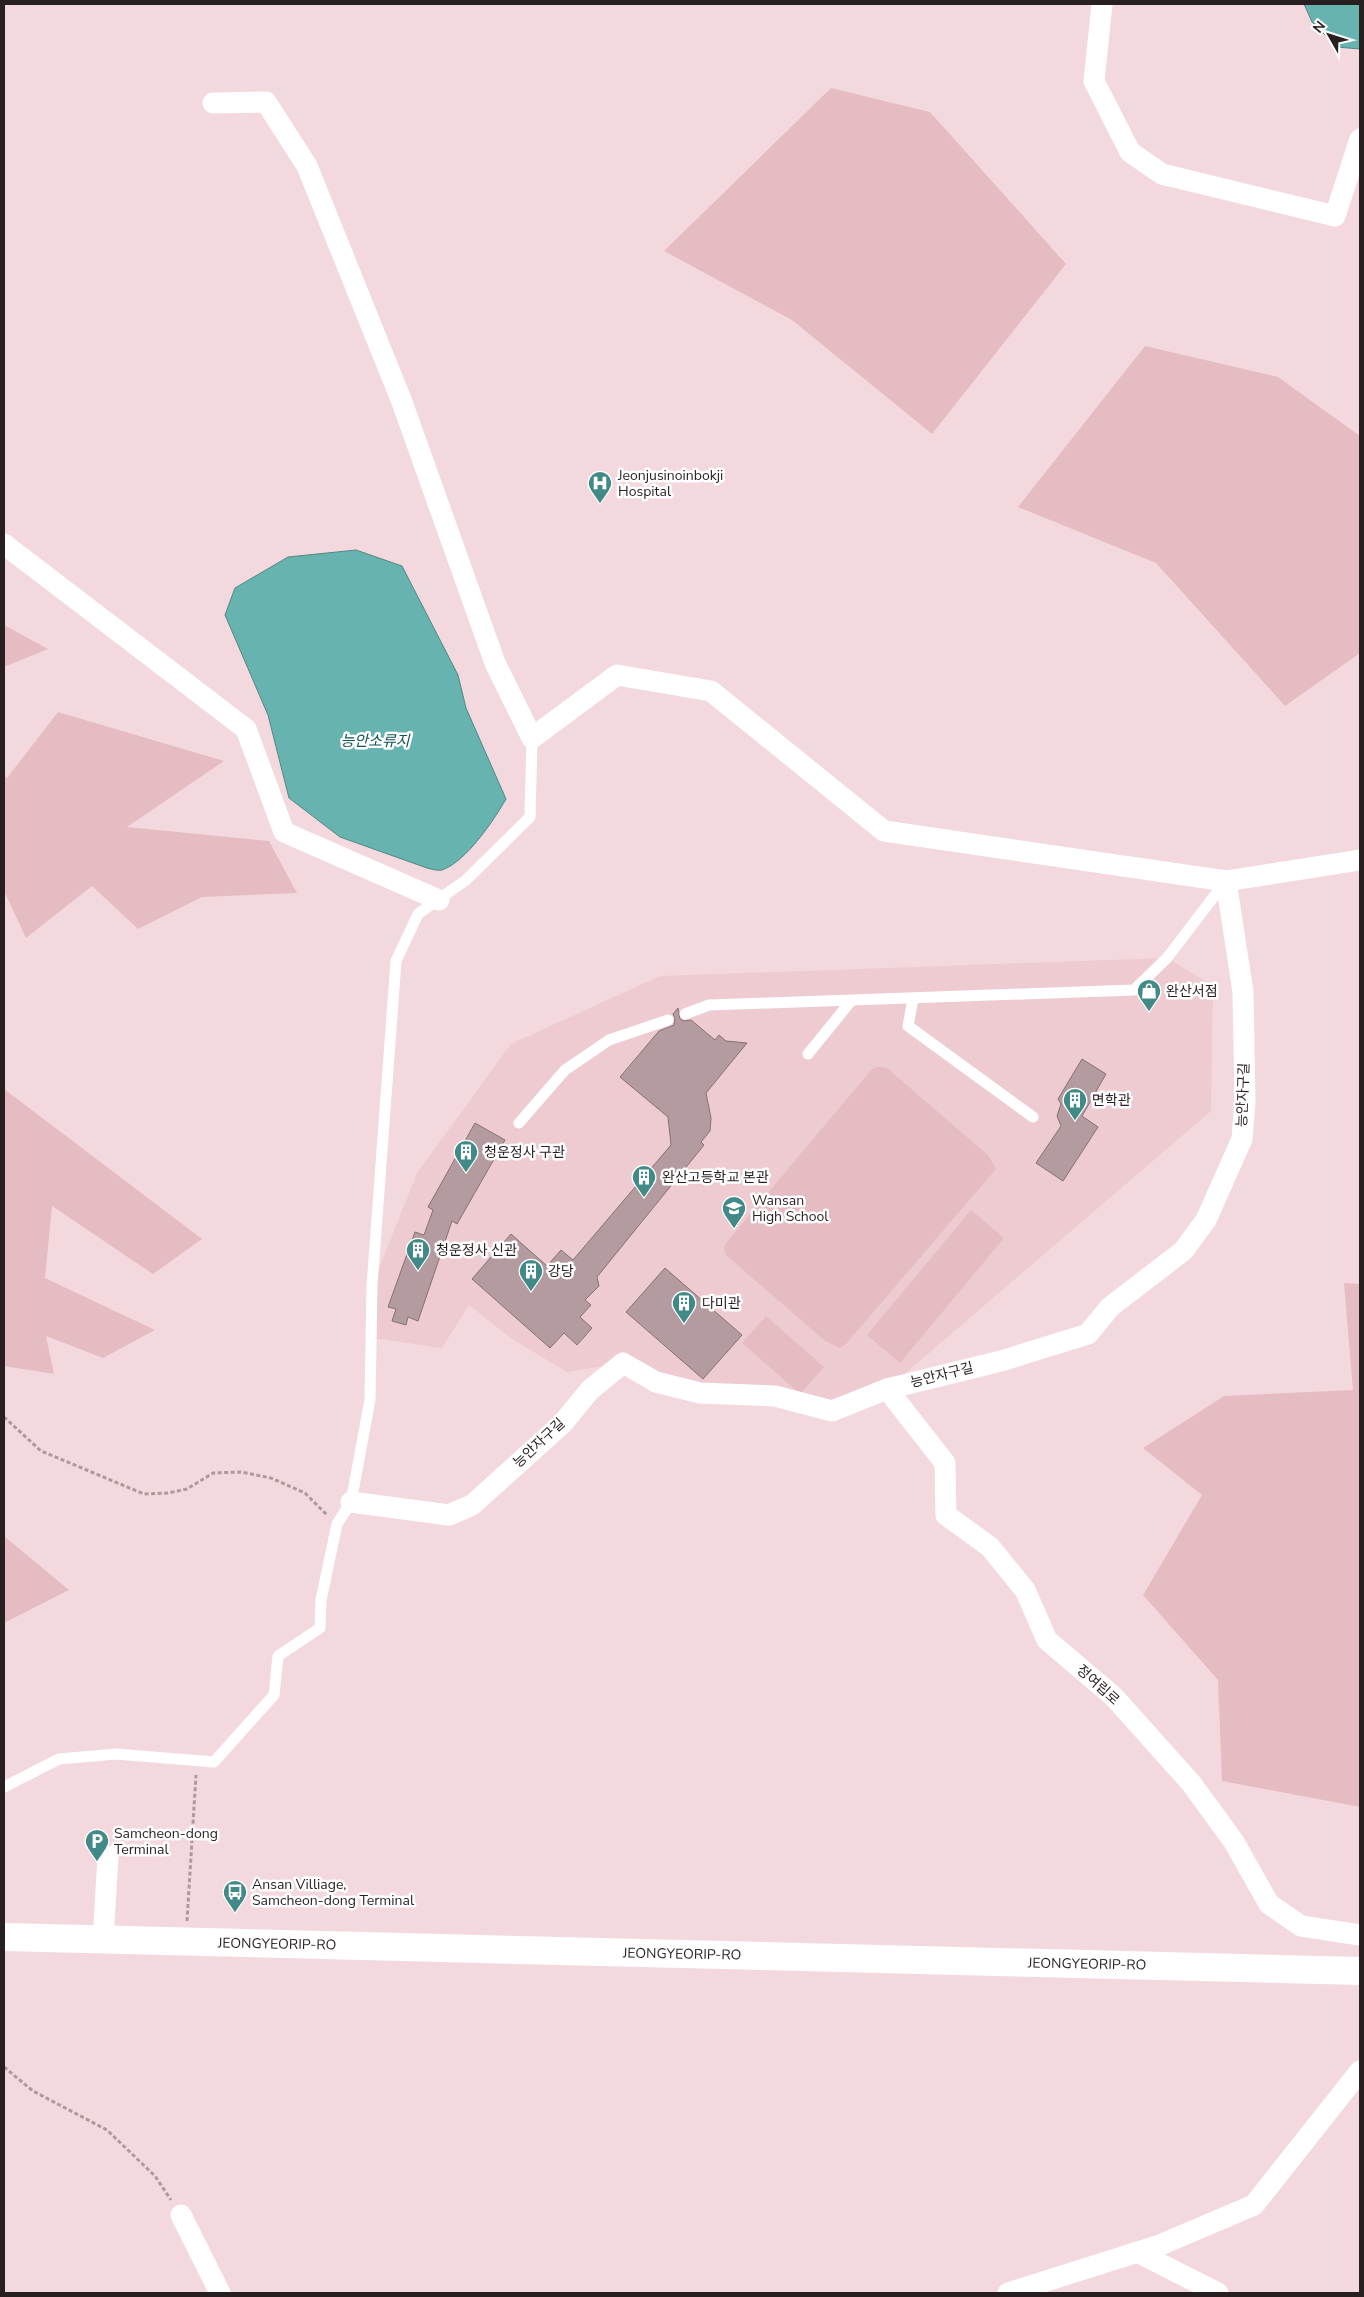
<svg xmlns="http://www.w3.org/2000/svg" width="1364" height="2297" font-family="'Nunito Sans','Noto Sans KR',sans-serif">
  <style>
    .built { fill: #edcbd0 }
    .green { fill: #e6bcc3 }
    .water { fill: #66b3af; stroke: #538784 }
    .building { fill: #b49b9f; stroke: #877074 }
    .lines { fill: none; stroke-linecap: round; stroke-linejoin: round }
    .path { stroke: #ad999c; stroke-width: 3; stroke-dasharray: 4 2.5; stroke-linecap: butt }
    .service { stroke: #fff; stroke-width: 11 }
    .minor { stroke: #fff; stroke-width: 21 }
    .tertiary { stroke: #fff; stroke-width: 28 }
    .labels { text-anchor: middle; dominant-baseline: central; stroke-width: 5; stroke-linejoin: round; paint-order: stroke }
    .poi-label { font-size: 14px; fill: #281f20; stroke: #fff; text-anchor: start }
    .street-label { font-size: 14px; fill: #281f20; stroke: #fff }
    .water-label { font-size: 15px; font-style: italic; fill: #115553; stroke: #fff }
  </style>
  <rect width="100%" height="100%" fill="#f3d9dd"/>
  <polygon class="built" points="1167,958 1213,986 1211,1111 887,1389 823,1408 723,1393 623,1363 567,1372 512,1339 469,1305 442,1348 373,1338 372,1286 417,1173 511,1044 660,976"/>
  <g class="green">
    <polygon points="831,88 930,112 1066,264 932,434 792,320 664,251"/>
    <polygon points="1145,346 1278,377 1360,436 1360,653 1285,706 1156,563 1018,507"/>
    <polygon points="4,625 48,649 4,667"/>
    <polygon points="58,712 224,761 127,827 269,841 297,893 202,897 138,929 92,886 26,938 4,891 4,775 7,778"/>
    <polygon points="877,1067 887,1068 989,1156 996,1169 846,1344 840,1348 825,1341 726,1255 724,1248 726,1243 872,1069"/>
    <polygon points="4,1089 202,1239 153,1274 52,1206 45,1278 155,1330 103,1358 46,1336 54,1374 4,1366"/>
    <polygon points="971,1210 1004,1238 900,1363 867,1335"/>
    <polygon points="1344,1283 1360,1284 1360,1807 1222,1781 1218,1680 1143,1595 1202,1495 1143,1448 1224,1396 1353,1390"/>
    <polygon points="766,1316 824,1367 800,1394 742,1343"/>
    <polygon points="4,1536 69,1590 4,1623"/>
  </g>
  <g class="water">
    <polygon points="1304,4 1360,4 1360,49 1337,47 1312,22"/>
    <path d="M356,550L402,566L458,675L466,708L506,799C494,820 466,862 442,870C437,871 431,869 427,868L340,837L289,798L268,715L225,615L235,588L288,557Z"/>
  </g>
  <g class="building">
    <polygon points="678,1008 680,1019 684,1021 691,1020 715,1040 719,1035 726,1041 747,1043 706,1093 711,1118 710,1131 701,1142 704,1145 597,1277 599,1286 585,1300 591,1305 580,1317 592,1328 577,1345 564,1333 550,1348 472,1279 511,1234 547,1266 561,1250 573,1260 671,1145 668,1117 620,1077 659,1031 674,1025 675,1018 673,1014"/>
    <polygon points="1082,1059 1106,1074 1082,1116 1098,1127 1063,1181 1036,1163 1061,1126 1057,1116 1061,1104 1058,1099"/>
    <polygon points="475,1123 505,1140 457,1224 452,1221 418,1321 408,1317 406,1325 392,1321 396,1309 388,1307 415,1232 424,1235 433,1210 428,1207"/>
    <polygon points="665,1268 742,1335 703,1379 626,1312"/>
  </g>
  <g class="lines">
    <g class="path">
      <polyline points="4,1417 41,1451 144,1494 168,1493 187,1489 213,1473 241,1472 271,1478 305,1493 327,1515"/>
      <polyline points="187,1921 196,1775"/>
      <polyline points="4,2067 33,2091 107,2130 155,2176 171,2200"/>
    </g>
    <g class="service">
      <polyline points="913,999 908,1026 1033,1117"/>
      <polyline points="685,1014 709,1005 1134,990 1167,958 1225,882"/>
      <polyline points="808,1054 851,1001"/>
      <polyline points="519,1123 565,1070 609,1040 668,1020"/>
      <polyline points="4,1787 59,1759 116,1754 214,1762 274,1695 278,1656 320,1628 321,1600 337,1524 351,1502 370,1400 372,1286 396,961 418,914 466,880 530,817 532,738"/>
    </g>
    <g class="minor">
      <polyline points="1102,4 1094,81 1130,152 1162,174 1335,216 1360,139"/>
      <polyline points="213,103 266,102 307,166 402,402 495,663 532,738 617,675 711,691 884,831 1226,881 1360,860"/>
      <polyline points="4,544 246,729 284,832 439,900"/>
      <polyline points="887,1389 945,1463 946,1515 990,1547 1025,1590 1047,1640 1114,1697 1191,1783 1234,1842 1269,1904 1301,1926 1360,1935"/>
      <polyline points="351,1502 449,1515 472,1505 562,1424 590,1390 623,1363 656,1382 700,1393 775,1396 832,1411 887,1389 1001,1361 1088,1334 1110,1307 1183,1251 1206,1220 1242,1139 1245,1101 1243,992 1226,881"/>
      <polyline points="103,1941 108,1856"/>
      <polyline points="181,2215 220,2293"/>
      <polyline points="1137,2252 1218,2293"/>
      <polyline points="1008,2293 1160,2245 1254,2205 1360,2071"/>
    </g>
    <polyline class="tertiary" points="4,1937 1360,1971"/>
  </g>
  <defs>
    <g id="hospital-pin" transform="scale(1.25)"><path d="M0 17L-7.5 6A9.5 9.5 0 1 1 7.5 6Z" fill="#428a87" stroke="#fff"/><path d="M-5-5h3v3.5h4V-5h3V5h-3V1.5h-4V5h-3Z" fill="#fff"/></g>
    <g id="shop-pin" transform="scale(1.25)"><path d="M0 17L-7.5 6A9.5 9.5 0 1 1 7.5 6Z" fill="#428a87" stroke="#fff"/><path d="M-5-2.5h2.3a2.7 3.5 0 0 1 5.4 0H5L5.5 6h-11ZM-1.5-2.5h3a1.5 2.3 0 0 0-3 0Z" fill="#fff"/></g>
    <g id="building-pin" transform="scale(1.25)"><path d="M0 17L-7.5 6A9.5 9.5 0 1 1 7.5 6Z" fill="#428a87" stroke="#fff"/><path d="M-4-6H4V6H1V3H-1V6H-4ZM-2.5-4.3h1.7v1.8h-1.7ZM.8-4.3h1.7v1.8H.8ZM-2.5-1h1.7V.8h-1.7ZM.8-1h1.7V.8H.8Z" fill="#fff"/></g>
    <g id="school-pin" transform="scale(1.25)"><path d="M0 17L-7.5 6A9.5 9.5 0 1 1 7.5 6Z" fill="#428a87" stroke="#fff"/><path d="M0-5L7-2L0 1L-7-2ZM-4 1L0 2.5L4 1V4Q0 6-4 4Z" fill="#fff"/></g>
    <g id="parking-pin" transform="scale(1.25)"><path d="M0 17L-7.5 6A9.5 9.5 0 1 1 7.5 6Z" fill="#428a87" stroke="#fff"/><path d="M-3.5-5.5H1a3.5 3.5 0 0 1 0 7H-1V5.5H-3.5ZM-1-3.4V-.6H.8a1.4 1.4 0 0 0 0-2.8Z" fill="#fff"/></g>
    <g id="bus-pin" transform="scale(1.25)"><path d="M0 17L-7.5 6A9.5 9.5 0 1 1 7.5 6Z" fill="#428a87" stroke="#fff"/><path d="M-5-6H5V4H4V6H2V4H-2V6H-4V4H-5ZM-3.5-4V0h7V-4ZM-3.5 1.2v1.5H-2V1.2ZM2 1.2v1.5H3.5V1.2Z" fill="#fff"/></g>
  </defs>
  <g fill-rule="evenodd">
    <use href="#hospital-pin" x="600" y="483"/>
    <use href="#shop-pin" x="1149" y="991"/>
    <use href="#building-pin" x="1075" y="1100"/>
    <use href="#building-pin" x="466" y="1152"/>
    <use href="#building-pin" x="644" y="1177"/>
    <use href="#school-pin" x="734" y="1208"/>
    <use href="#building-pin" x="418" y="1250"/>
    <use href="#building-pin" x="531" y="1271"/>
    <use href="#building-pin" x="684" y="1303"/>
    <use href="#parking-pin" x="97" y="1841"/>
    <use href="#bus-pin" x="235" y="1892"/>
  </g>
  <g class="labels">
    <g class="poi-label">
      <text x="618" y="475">Jeonjusinoinbokji<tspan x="618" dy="16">Hospital</tspan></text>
      <text x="1166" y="991">완산서점</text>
      <text x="1092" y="1100">면학관</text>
      <text x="484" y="1152">청운정사 구관</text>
      <text x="662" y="1177">완산고등학교 본관</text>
      <text x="752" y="1200">Wansan<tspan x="752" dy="16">High School</tspan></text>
      <text x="436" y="1250">청운정사 신관</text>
      <text x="548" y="1271">강당</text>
      <text x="702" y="1303">다미관</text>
      <text x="114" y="1833">Samcheon-dong<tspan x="114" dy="16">Terminal</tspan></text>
      <text x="252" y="1884">Ansan Villiage,<tspan x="252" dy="16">Samcheon-dong Terminal</tspan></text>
    </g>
    <g class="street-label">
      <text transform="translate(1243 1095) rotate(-88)">능안자구길</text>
      <text transform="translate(942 1375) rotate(-14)">능안자구길</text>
      <text transform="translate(539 1443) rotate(-43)">능안자구길</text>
      <text transform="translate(1098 1685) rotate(42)">정여립로</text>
      <text transform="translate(277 1944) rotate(1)">JEONGYEORIP-RO</text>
      <text transform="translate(682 1954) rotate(1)">JEONGYEORIP-RO</text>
      <text transform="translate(1087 1964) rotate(1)">JEONGYEORIP-RO</text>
    </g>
    <g class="water-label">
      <text x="375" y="741">능안소류지</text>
    </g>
  </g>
  <rect width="1364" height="2297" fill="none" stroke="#281f20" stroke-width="10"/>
  <g transform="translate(1329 35) rotate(309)" stroke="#ffffff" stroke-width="4" paint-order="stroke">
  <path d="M0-4L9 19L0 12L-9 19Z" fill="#281f20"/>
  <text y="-8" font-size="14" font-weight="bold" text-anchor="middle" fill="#281f20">N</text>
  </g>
</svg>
